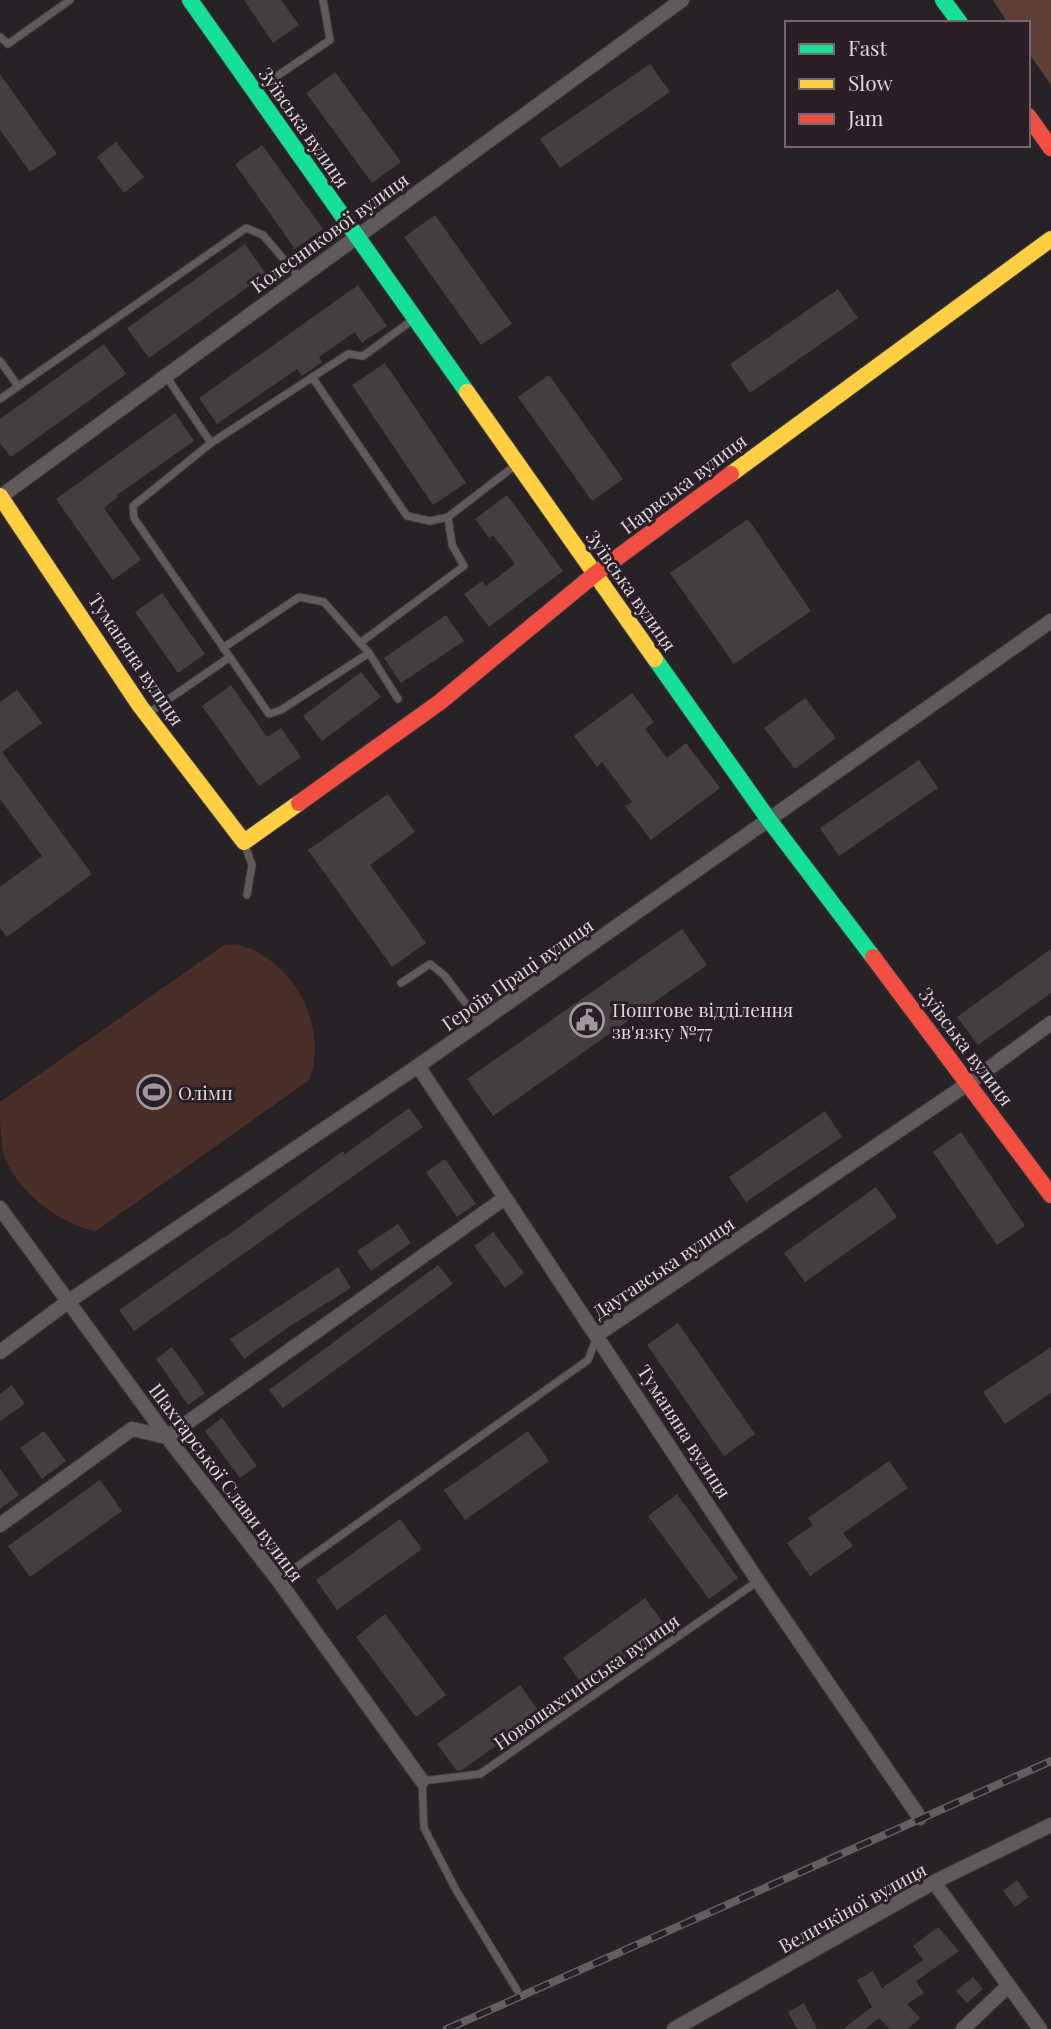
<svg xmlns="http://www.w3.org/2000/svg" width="1051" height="2029" font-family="'Playfair Display',serif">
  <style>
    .green { fill: #492e27 }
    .forest { fill: #5f3f35 }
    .building { fill: #433e40 }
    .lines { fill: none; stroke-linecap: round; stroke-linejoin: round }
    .lane-casing { stroke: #413c3f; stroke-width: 9 }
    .street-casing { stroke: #413c3f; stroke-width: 16 }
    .fast-casing { stroke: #413c3f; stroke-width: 18 }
    .slow-casing { stroke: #413c3f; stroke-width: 18 }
    .jam-casing { stroke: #413c3f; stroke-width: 18 }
    .lane { stroke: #5f5b5d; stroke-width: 7 }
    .street { stroke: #5f5b5d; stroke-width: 14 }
    .fast { stroke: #16e098; stroke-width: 16 }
    .slow { stroke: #ffcf43; stroke-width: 16 }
    .jam { stroke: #f24e42; stroke-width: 16 }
    .rail-casing { stroke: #635e61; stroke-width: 8 }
    .rail { stroke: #2a1f26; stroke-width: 5; stroke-dasharray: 16; stroke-linecap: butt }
    .labels { text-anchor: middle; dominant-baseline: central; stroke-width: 6; stroke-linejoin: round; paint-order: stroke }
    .street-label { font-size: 19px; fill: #ded6db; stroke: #2a1f26 }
    .poi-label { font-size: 19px; fill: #ded6db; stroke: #2a1f26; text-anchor: start }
  </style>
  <rect width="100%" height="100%" fill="#272225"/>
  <path class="green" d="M236,944C284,956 315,1003 315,1050C314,1063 314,1070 308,1081L96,1231C58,1224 15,1190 3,1152C0,1136 0,1118 0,1102L224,945Z"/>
  <polygon class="forest" points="993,0 1051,0 1051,85 1028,52 1028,23 1008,23"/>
  <g class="building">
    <polygon points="244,0 281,0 299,25 273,43"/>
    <polygon points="650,64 670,92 560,168 540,139"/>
    <polygon points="335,72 401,162 372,183 306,93"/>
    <polygon points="0,74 57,154 30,172 0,130"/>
    <polygon points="116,142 144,177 124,193 97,157"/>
    <polygon points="262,145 323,229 295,249 235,164"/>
    <polygon points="435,215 512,324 481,345 404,237"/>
    <polygon points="245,244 266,274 149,358 127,328"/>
    <polygon points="358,285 387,326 362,343 355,332 319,357 322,362 302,376 297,369 217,424 199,398"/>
    <polygon points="838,289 858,318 750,393 730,364"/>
    <polygon points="104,344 126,374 11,457 0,443 0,419"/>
    <polygon points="385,363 466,483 433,505 352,385"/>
    <polygon points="549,375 623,479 592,501 518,397"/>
    <polygon points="175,413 194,441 117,495 118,497 104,508 141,560 113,580 56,499"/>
    <polygon points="507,495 563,571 489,627 464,594 482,581 486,586 515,564 493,535 489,538 475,519"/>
    <polygon points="748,519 811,611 734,664 670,573"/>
    <polygon points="162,593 205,654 178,673 135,612"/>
    <polygon points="446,615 464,641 401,683 384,658"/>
    <polygon points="361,672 381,697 322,741 303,716"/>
    <polygon points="231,685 267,737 281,728 301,757 259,786 202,706"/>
    <polygon points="17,690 42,723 2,752 92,874 7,937 0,928 0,887 42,856 0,799 0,702"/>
    <polygon points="632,693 654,722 645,729 667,758 686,743 720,788 651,840 625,806 632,802 602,762 597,767 574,736"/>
    <polygon points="805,698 836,738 795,769 764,728"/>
    <polygon points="919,760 938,788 839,856 820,828"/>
    <polygon points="388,794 415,832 370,865 426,943 392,967 308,850"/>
    <polygon points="682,929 707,965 493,1116 467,1079"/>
    <polygon points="1051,949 1051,993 978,1045 957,1017"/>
    <polygon points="409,1108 423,1127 134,1331 119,1310 223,1237 224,1238 343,1151 345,1154"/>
    <polygon points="825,1111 842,1137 746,1202 729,1177"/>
    <polygon points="961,1132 1025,1226 997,1245 933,1152"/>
    <polygon points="445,1159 476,1204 457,1217 426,1172"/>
    <polygon points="876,1187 897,1217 805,1282 784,1253"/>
    <polygon points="398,1224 411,1243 371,1271 357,1251"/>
    <polygon points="493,1232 524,1273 505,1288 474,1246"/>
    <polygon points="438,1265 453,1284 283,1408 269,1390"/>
    <polygon points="338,1267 351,1288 290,1326 244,1359 230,1339"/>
    <polygon points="678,1323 755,1434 724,1456 647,1345"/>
    <polygon points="172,1347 205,1393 188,1405 156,1359"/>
    <polygon points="1051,1347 1051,1393 1005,1424 983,1392"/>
    <polygon points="12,1385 25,1404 0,1421 0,1394"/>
    <polygon points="222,1418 257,1466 240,1478 205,1431"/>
    <polygon points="44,1431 66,1461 42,1479 20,1448"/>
    <polygon points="528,1431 549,1461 465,1520 444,1490"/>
    <polygon points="889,1461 908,1488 843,1533 853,1546 810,1576 787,1543 813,1525 808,1518"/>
    <polygon points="0,1469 19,1495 0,1509"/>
    <polygon points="100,1480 122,1511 30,1577 8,1546"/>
    <polygon points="677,1494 738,1578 709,1599 648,1516"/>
    <polygon points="400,1519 422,1549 337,1610 316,1580"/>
    <polygon points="645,1598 667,1628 585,1688 563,1658"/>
    <polygon points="385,1614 446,1695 416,1717 356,1637"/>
    <polygon points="520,1685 541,1714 462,1770 457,1771 437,1744"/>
    <polygon points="1017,1880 1029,1897 1015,1907 1003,1891"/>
    <polygon points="938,1927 959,1951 916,1981 924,1993 907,2004 920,2018 908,2029 890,2029 879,2018 865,2029 843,2029 872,2007 857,1980 873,1971 882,1988 923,1960 913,1946"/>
    <polygon points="973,1977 983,1989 967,2003 956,1991"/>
    <polygon points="804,2003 817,2029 797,2029 788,2012"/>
  </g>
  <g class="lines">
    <g class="lane-casing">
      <g id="lane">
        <polyline points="0,37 8,44 70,0"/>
        <polyline points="255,91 330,40 323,0"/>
        <polyline points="0,361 18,386"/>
        <polyline points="166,376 211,443"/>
        <polyline points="312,377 407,516 430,521 448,517 517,464"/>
        <polyline points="0,399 246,228 263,235 299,277"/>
        <polyline points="360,643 464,566 452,545 448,517"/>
        <polyline points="223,648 299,597 324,602 369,653 398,699"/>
        <polyline points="369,653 281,710 269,714 134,518 133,506 211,443 348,354 363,356 414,319"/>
        <polyline points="147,714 230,657"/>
        <polyline points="244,842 252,865 247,895"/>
        <polyline points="401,983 430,964 444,975 480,1022"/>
        <polyline points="278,1580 588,1360 597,1336"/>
        <polyline points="517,1990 456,1890 424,1828 422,1781 480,1774 758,1581"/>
      </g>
    </g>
    <g class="street-casing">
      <g id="street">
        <polyline points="0,497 682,0"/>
        <polyline points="418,1066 758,1581 920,1818"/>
        <polyline points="0,1208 167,1437 278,1580 422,1781"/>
        <polyline points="597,1335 969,1083 1051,1023"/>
        <polyline points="0,1352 69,1301 418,1066 1051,621"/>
        <polyline points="0,1525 132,1429 167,1437 505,1198"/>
        <polyline points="934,1882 1040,2029"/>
        <polyline points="674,2029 934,1882 1051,1825"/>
        <polyline points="963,2029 1008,1986"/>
      </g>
    </g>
    <g class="fast-casing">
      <g id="fast">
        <polyline points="190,0 467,392"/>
        <polyline points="943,0 960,23"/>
        <polyline points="655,659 769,820 873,957"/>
      </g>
    </g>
    <g class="slow-casing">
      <g id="slow">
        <polyline points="467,392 655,659"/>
        <polyline points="731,474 1051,239"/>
        <polyline points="0,496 140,706 244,842 299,803"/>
      </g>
    </g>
    <g class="jam-casing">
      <g id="jam">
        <polyline points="1028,116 1051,148"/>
        <polyline points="299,803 440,702 595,574 731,474"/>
        <polyline points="873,957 1051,1195"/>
      </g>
    </g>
    <use href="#lane" class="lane"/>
    <use href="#street" class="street"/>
    <use href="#fast" class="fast"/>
    <use href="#slow" class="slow"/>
    <use href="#jam" class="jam"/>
    <g class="rail-casing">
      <polyline id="rail" points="447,2029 1051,1761"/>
    </g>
    <use href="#rail" class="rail"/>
  </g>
  <defs>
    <g id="civic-ring" transform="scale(1.75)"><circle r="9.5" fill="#2a1f26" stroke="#9e979b" stroke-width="1.5"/><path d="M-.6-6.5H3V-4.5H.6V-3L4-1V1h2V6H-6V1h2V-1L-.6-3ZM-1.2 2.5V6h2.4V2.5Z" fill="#9e979b"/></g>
    <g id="stadium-ring" transform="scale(1.75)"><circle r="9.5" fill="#2a1f26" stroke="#9e979b" stroke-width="1.5"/><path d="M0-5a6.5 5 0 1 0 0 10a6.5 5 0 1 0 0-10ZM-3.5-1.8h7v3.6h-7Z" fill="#9e979b"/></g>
  </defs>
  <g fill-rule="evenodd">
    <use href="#civic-ring" x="587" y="1020"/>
    <use href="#stadium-ring" x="154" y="1092"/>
  </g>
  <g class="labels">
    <g class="street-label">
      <text transform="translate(305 127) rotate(55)">Зуївська вулиця</text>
      <text transform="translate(329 232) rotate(-36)">Колесникової вулиця</text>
      <text transform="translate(683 483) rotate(-37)">Нарвська вулиця</text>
      <text transform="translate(632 590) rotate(55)">Зуївська вулиця</text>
      <text transform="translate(137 659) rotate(56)">Туманяна вулиця</text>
      <text transform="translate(517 974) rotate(-35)">Героїв Праці вулиця</text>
      <text transform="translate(967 1046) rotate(53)">Зуївська вулиця</text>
      <text transform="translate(663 1267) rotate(-34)">Даугавська вулиця</text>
      <text transform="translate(685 1431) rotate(57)">Туманяна вулиця</text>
      <text transform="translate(227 1482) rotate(53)">Шахтарської Слави вулиця</text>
      <text transform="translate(586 1681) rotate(-35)">Новошахтинська вулиця</text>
      <text transform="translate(852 1907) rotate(-29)">Величкіної вулиця</text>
    </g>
    <g class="poi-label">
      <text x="612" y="1009">Поштове відділення<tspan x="612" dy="22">зв'язку №77</tspan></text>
      <text x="178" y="1092">Олімп</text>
    </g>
  </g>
  <rect x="785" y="21" width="245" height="126" fill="#2a1f26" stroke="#72686e" stroke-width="2"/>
  <rect x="799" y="44" width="35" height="10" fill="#16e098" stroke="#72686e" stroke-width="2"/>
  <text x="848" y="56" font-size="21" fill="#ded6db">Fast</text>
  <rect x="799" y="79" width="35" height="10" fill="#ffcf43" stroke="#72686e" stroke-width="2"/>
  <text x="848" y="91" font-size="21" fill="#ded6db">Slow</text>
  <rect x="799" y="114" width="35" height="10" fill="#f24e42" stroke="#72686e" stroke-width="2"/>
  <text x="848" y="126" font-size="21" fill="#ded6db">Jam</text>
</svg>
